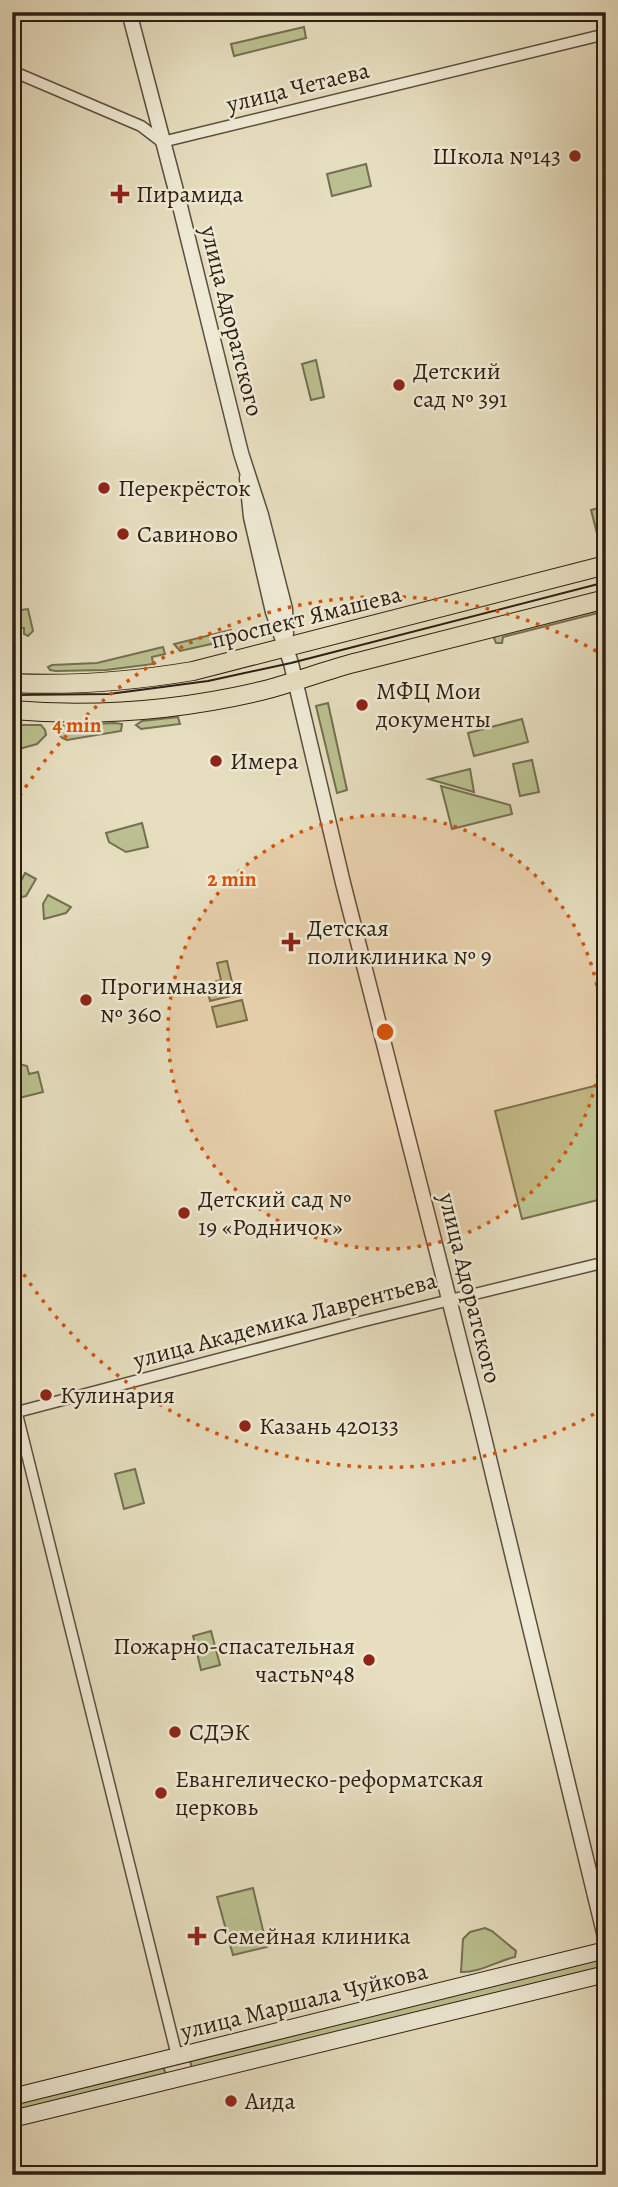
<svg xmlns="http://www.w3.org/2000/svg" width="618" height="2187" font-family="Alegreya,serif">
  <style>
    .green { fill: #bac08f; stroke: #746f51; stroke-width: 2 }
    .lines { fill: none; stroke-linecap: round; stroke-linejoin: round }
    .minor-casing { stroke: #5c4e3e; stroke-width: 13 }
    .tertiary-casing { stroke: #5c4e3e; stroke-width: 17 }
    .secondary-casing { stroke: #2e1e13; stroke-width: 18 }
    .primary-casing { stroke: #2e1e13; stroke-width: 20 }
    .minor { stroke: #efead5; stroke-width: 10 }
    .tertiary { stroke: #efead5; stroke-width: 14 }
    .secondary { stroke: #efead5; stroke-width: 16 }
    .primary { stroke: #e6debf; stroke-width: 18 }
    .tram { stroke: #2e1e13; stroke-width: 2 }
    .ring { fill: none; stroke: #d5530d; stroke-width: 3.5; stroke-dasharray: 3.5 7 }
    .poi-dot { fill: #8f2418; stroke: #efead5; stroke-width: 2.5 }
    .labels { text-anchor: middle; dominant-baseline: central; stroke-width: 5; stroke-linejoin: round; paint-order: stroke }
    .street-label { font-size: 24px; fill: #2e1e13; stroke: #efead5 }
    .poi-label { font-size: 24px; fill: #2e1e13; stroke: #efead5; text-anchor: start }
    .centre { fill: #d5530d; stroke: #efead5; stroke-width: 3.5 }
    .ring-label { font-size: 21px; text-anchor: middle; font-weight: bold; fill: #d5530d; stroke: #efead5; stroke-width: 5; stroke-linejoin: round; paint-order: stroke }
  </style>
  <rect width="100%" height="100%" fill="#e6debf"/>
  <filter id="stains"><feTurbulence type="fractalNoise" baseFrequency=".00286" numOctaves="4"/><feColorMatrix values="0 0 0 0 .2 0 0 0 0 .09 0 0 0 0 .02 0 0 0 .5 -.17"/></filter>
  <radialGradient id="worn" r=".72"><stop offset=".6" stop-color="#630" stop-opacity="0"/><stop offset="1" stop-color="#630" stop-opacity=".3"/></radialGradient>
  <g class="green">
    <polygon points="304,27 306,38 234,56 231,44"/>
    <polygon points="366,164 371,186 332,196 327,174"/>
    <polygon points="316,360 324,397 311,400 302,364"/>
    <polygon points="606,506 606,556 603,557 591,510"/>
    <polygon points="15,553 21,578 14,580 21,610 28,609 33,631 28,636 24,634 24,628 12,626 12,554"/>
    <polygon points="606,608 606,611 503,637 502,643 496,643 494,638 497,635"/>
    <polygon points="231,630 232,637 229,640 180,651 174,644"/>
    <polygon points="163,647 165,654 152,657 153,664 106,670 56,671 50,670 48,667 52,665 97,663"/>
    <polygon points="328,703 347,790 337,793 316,706"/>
    <polygon points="178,717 180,724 141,729 136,725 142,721"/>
    <polygon points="522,719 528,742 474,756 468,733"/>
    <polygon points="115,723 122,724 121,731 67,740 62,738 59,734 61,726 65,725"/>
    <polygon points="12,725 41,725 45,730 46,735 37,744 12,751"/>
    <polygon points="532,760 539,792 520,796 513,764"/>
    <polygon points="470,769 474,792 429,779"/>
    <polygon points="441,786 510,805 512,814 452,829"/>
    <polygon points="142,823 148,847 126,852 109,842 106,833"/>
    <polygon points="25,873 36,879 26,896 12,899 12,877 21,881"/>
    <polygon points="48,895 71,907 66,913 44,919 43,904"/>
    <polygon points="227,961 235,995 210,1001 206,984 221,980 217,963"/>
    <polygon points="242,1000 247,1020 217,1027 212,1007"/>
    <polygon points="12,1062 27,1066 29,1074 38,1072 43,1092 15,1099 12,1089"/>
    <polygon points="606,1083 606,1198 522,1219 495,1111"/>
    <polygon points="135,1469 144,1503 124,1509 115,1474"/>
    <polygon points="211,1631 220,1665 201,1670 193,1636"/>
    <polygon points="253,1888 267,1947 233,1955 217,1897"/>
    <path d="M485,1928L492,1931L516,1951L515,1957C497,1961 479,1973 461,1972L463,1939L470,1932Z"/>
    <polygon points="596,1960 600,1964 598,1969 192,2069 190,2060"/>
    <polygon points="163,2067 166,2074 12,2113 12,2104"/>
  </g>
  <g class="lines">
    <g class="minor-casing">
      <g id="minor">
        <polyline points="12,71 141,126 162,142 606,34"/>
        <polyline points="12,1394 177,2056"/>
        <polyline points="17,1412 360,1322 606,1262"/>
      </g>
    </g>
    <g class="tertiary-casing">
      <g id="tertiary">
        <polyline points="129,12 179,202 241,453 261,515 285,609 286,634"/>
        <polyline points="247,478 251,517 273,612 291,663 343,883 478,1413 606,1941"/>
      </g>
    </g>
    <g class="secondary-casing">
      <g id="secondary">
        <polyline points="12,2097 606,1950"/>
        <polyline points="12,2119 606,1974"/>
      </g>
    </g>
    <g class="primary-casing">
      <g id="primary">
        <path d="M12,683C73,686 133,681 193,671L606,565"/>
        <path d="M12,710C95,717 180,710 261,691C294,683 325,670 358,662C440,641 523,620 606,599"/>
      </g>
    </g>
    <use href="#minor" class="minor"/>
    <use href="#tertiary" class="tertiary"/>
    <use href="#secondary" class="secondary"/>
    <use href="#primary" class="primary"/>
    <polyline class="tram" points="12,695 109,694 208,681 291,663 606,582"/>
  </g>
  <circle cx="385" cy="1032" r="217" fill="#d5530d" fill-opacity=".12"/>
  <g class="ring">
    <circle cx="385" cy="1032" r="217"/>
    <path d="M603 1409A435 435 0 0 1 14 1259M14 805A435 435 0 0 1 603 655"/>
  </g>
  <g class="poi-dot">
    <circle cx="575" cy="156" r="7"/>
    <path d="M116.5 183.5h7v7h7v7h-7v7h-7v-7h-7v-7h7z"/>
    <circle cx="399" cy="385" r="7"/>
    <circle cx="104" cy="488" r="7"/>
    <circle cx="123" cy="534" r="7"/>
    <circle cx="362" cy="705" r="7"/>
    <circle cx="216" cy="761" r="7"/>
    <path d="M287.5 931.5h7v7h7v7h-7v7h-7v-7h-7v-7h7z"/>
    <circle cx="86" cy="1000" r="7"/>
    <circle cx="184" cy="1213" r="7"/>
    <circle cx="46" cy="1395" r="7"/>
    <circle cx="245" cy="1426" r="7"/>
    <circle cx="369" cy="1660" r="7"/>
    <circle cx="175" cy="1732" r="7"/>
    <circle cx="161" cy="1793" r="7"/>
    <path d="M193.5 1925.5h7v7h7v7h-7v7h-7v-7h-7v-7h7z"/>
    <circle cx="231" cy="2101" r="7"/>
  </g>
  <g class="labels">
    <g class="street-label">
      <text transform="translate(298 87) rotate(-14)">улица Четаева</text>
      <text transform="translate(232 321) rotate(76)">улица Адоратского</text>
      <text transform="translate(306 617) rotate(-14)">проспект Ямашева</text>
      <text transform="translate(470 1288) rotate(76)">улица Адоратского</text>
      <text transform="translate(285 1320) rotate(-15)">улица Академика Лаврентьева</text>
      <text transform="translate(304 2001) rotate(-14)">улица Маршала Чуйкова</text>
    </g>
    <g class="poi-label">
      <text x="561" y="156" text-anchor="end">Школа №143</text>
      <text x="136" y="194">Пирамида</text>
      <text x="413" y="371">Детский<tspan x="413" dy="28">сад № 391</tspan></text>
      <text x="118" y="488">Перекрёсток</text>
      <text x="137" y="534">Савиново</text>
      <text x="376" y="691">МФЦ Мои<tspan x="376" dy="28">документы</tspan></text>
      <text x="230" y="761">Имера</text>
      <text x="307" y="928">Детская<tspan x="307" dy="28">поликлиника № 9</tspan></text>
      <text x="100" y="986">Прогимназия<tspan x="100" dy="28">№ 360</tspan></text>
      <text x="198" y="1199">Детский сад №<tspan x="198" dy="28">19 «Родничок»</tspan></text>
      <text x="60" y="1395">Кулинария</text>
      <text x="259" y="1426">Казань 420133</text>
      <text x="355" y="1646" text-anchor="end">Пожарно-спасательная<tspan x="355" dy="28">часть№48</tspan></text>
      <text x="189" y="1732">СДЭК</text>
      <text x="175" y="1779">Евангелическо-реформатская<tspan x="175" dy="28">церковь</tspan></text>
      <text x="213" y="1936">Семейная клиника</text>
      <text x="245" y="2101">Аида</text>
    </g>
  </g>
  <circle cx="385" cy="1032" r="10" class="centre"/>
  <g class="ring-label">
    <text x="77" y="732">4 min</text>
    <text x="232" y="886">2 min</text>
  </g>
  <rect width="618" height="2187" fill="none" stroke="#e6debf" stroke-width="42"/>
  <rect x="14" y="14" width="590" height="2159" fill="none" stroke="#2e1e13" stroke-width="3.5"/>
  <rect x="21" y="21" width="576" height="2145" fill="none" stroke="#2e1e13" stroke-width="2"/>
  <rect width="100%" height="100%" filter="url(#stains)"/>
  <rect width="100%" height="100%" fill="url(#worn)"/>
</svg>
